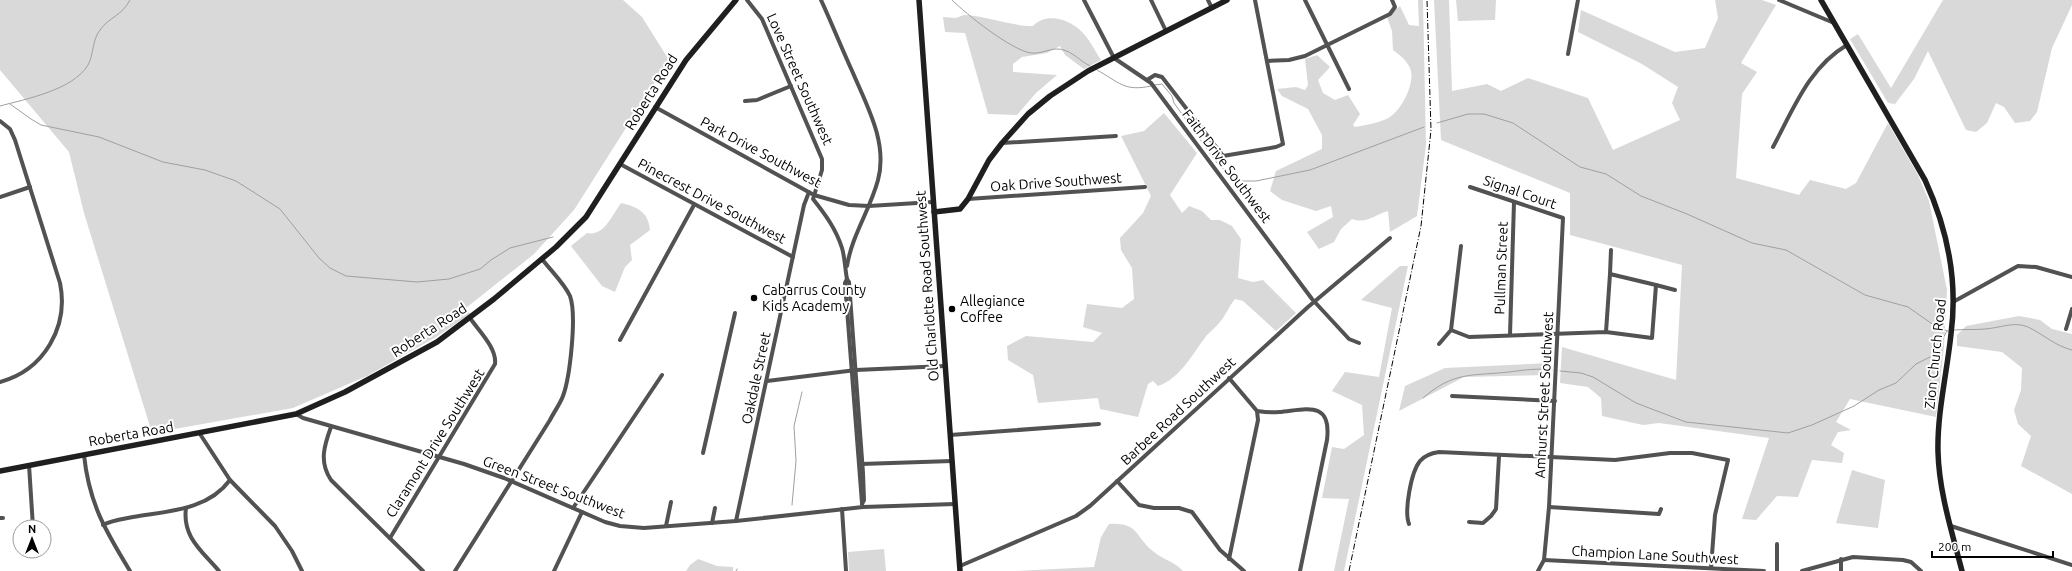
<svg xmlns="http://www.w3.org/2000/svg" width="2072" height="571" font-family="Ubuntu,sans-serif">
  <style>
    .green { fill: #d9d9d9 }
    .lines { fill: none; stroke-linecap: round; stroke-linejoin: round }
    .stream { stroke: #a0a0a0; stroke-width: 1 }
    .street { stroke: #525252; stroke-width: 4 }
    .secondary { stroke: #1f1f1f; stroke-width: 5.5 }
    .rail { stroke: #000; stroke-width: 1; stroke-dasharray: 6 2 1 2; stroke-linecap: butt }
    .poi-dot { fill: #000; stroke: #fff; stroke-width: 1.5 }
    .labels { text-anchor: middle; dominant-baseline: central; stroke-width: 4; stroke-linejoin: round; paint-order: stroke }
    .street-label { font-size: 14px; fill: #000; stroke: #fff }
    .poi-label { font-size: 14px; fill: #000; stroke: #fff; text-anchor: start }
  </style>
  <rect width="100%" height="100%" fill="#fff"/>
  <g class="green">
    <polygon points="0,0 623,0 642,17 669,60 574,210 534,254 466,308 470,314 436,337 367,376 293,408 152,433 84,213 69,152 0,70"/>
    <path d="M1418,0H1423L1426,145L1417,216L1390,232L1388,211C1374,215 1367,224 1352,219L1341,229L1334,242L1319,249L1307,232L1333,217L1331,206L1316,211L1282,200L1270,191L1276,171L1322,149V135L1308,109L1282,96L1277,89L1296,87L1305,90L1308,85L1305,59L1317,55L1330,67L1318,80L1323,93L1335,100L1348,95L1360,114L1353,125L1355,127C1365,125 1381,123 1390,117C1402,109 1414,85 1411,71C1409,62 1400,55 1393,50L1392,31L1387,17L1400,6L1409,25L1419,26Z"/>
    <polygon points="1434,0 1449,0 1452,91 1487,84 1501,91 1528,78 1588,98 1613,150 1680,120 1672,103 1678,87 1642,64 1578,32 1581,10 1675,52 1705,48 1718,18 1715,0 1762,0 1776,5 1741,63 1757,72 1742,94 1736,178 1799,195 1810,180 1846,189 1856,183 1888,123 1918,175 1929,201 1947,290 1944,346 1936,417 1850,399 1836,422 1851,430 1838,432 1831,445 1844,453 1842,463 1812,460 1798,497 1777,496 1756,520 1742,519 1769,438 1659,423 1643,425 1602,416 1601,398 1588,387 1560,383 1562,347 1676,380 1682,265 1570,235 1570,193 1441,140"/>
    <polygon points="1456,0 1496,0 1495,20 1458,21"/>
    <polygon points="1943,0 2072,0 2072,5 2052,48 2037,112 2030,121 2015,123 2004,107 1996,103 1987,123 1976,132 1966,130 1928,51 1914,79 1895,104 1888,103 1850,39 1858,34 1891,88"/>
    <path d="M964,15C988,16 1010,26 1033,26C1046,12 1069,19 1081,31C1089,38 1095,51 1101,60L1084,69L1065,55L1060,46L1047,53L1022,57L1013,64V72L1057,75L1036,93L1017,115L988,114L965,33L945,32L943,17L956,18Z"/>
    <path d="M1164,113L1197,153L1170,195L1182,213L1189,206L1202,211L1211,220H1220L1232,226L1241,239L1238,278L1253,282L1263,280L1296,313L1276,331L1243,301L1235,299C1229,306 1226,315 1220,322C1216,327 1211,331 1207,335C1193,353 1180,379 1158,386L1153,381L1148,384L1138,417L1100,409L1098,398L1038,403L1033,375L1008,360L1007,346L1026,336L1093,342L1102,333L1083,327L1087,304L1122,308L1134,299L1132,268L1121,250L1120,238L1143,213L1151,196L1121,136L1144,131Z"/>
    <path d="M621,203C637,207 648,211 650,230L630,245L632,260L625,267L615,292L602,286L571,246L587,233C604,237 612,215 621,203Z"/>
    <polygon points="1400,266 1408,266 1344,571 1334,571 1349,499 1322,498 1332,447 1344,449 1364,435 1362,405 1332,391 1345,372 1379,377 1392,308 1361,300"/>
    <polygon points="2019,316 2040,320 2052,329 2072,334 2072,494 2021,466 2031,436 2018,424 2014,410 2021,390 2022,368 2002,352 1957,346 1957,335 1966,326"/>
    <polygon points="1550,363 1549,375 1464,377 1399,411 1405,386 1445,368"/>
    <polygon points="1852,470 1885,480 1878,528 1836,523"/>
    <path d="M1109,524C1140,522 1134,537 1154,552C1164,560 1172,560 1183,571H1015L1094,567L1101,537Z"/>
    <polygon points="884,549 886,571 849,571 848,552"/>
    <polygon points="698,559 717,566 733,567 733,571 686,571 690,565"/>
  </g>
  <g class="lines">
    <g class="stream">
      <path d="M952,0C966,14 1011,50 1031,53C1039,54 1047,50 1055,49C1070,48 1078,60 1090,66"/>
      <path d="M1097,70C1119,82 1124,92 1151,86"/>
      <polyline points="1154,85 1162,84 1172,96 1174,103 1217,163 1233,178 1239,181 1256,181 1310,170 1424,127"/>
      <polyline points="10,104 31,119 41,125 99,137 163,162 205,170 236,181 280,209 319,258 330,268 346,276 417,282 449,279 480,269 491,260 510,248 553,237"/>
      <path d="M0,106C26,99 73,90 88,65C94,54 92,40 100,30C109,17 122,16 130,0"/>
      <polyline points="1437,123 1468,114 1484,114 1513,123 1580,167 1606,174 1641,196 1687,214 1752,243 1786,250 1865,295 1908,307 1938,328 1948,331"/>
      <path d="M1954,330C1964,329 1975,330 1985,329C2000,328 2014,321 2028,327C2043,334 2055,346 2072,350"/>
      <polyline points="1942,346 1943,338 1947,331"/>
      <polyline points="1560,371 1581,373 1593,377 1636,403 1686,422 1788,433 1812,425 1854,406 1879,390 1896,383 1916,364 1940,352"/>
      <path d="M1423,398C1454,371 1472,376 1509,372C1524,370 1537,368 1552,370"/>
      <polyline points="792,505 796,461 794,426 802,392"/>
      <polyline points="736,571 737,569"/>
    </g>
    <g class="street">
      <path d="M747,0L762,19L822,159V170L813,199C825,214 836,229 842,248C845,258 845,269 847,279L849,282L863,473L864,500L862,504"/>
      <path d="M821,0C832,24 842,49 853,73C867,106 888,143 878,180C870,210 852,235 847,266"/>
      <polyline points="1084,0 1114,58 1151,83 1312,299 1349,339 1359,343"/>
      <polyline points="1151,0 1166,31"/>
      <polyline points="1208,0 1212,8"/>
      <polyline points="1305,0 1349,89"/>
      <polyline points="1779,0 1834,23"/>
      <polyline points="1568,54 1578,0"/>
      <polyline points="1267,61 1289,60 1305,56 1390,14 1395,7 1392,0"/>
      <polyline points="1147,80 1155,75 1162,77 1223,156 1276,147 1283,144 1255,0"/>
      <polyline points="745,101 757,100 791,86"/>
      <polyline points="655,107 814,195 849,205 869,206 933,202"/>
      <path d="M0,121L10,129L15,140L60,283C69,327 44,370 0,382"/>
      <polyline points="1002,143 1116,136"/>
      <path d="M1773,147C1793,110 1809,67 1847,45"/>
      <polyline points="620,164 793,257"/>
      <polyline points="1470,187 1563,218 1549,507 1544,560 1538,571"/>
      <polyline points="0,197 30,187"/>
      <polyline points="968,199 1145,187"/>
      <polyline points="1610,274 1611,250"/>
      <polyline points="847,279 845,283 862,503"/>
      <polyline points="1656,285 1675,290"/>
      <polyline points="1953,302 2018,266 2036,267 2072,277"/>
      <polyline points="2066,329 2072,309"/>
      <polyline points="1451,330 1461,246"/>
      <polyline points="1510,335 1514,202"/>
      <polyline points="620,340 694,205"/>
      <polyline points="1439,344 1451,330 1469,337 1606,332 1652,338 1656,285 1610,274 1606,332"/>
      <path d="M1229,378L1257,411C1264,412 1271,413 1279,412C1304,410 1332,399 1327,440L1300,571"/>
      <polyline points="767,381 856,370 945,366"/>
      <polyline points="1452,396 1555,401"/>
      <polyline points="296,414 303,418 464,464 504,478 605,522 620,526 644,528 736,521 863,507 955,504"/>
      <path d="M331,427C324,446 319,462 331,480L423,571"/>
      <polyline points="200,434 230,480 275,526 292,551 302,571"/>
      <polyline points="950,435 1099,424"/>
      <polyline points="703,453 735,313"/>
      <path d="M84,455C89,503 105,530 130,571"/>
      <polyline points="861,464 952,461"/>
      <polyline points="29,465 33,527"/>
      <polyline points="1117,481 1139,505 1154,508 1179,508 1192,512 1220,550 1244,571"/>
      <polyline points="1549,507 1659,514 1661,509"/>
      <path d="M186,508C182,537 202,551 219,571"/>
      <polyline points="573,508 662,375"/>
      <polyline points="842,509 846,571"/>
      <polyline points="0,518 3,518"/>
      <polyline points="736,521 804,205 809,192"/>
      <polyline points="1469,522 1483,523 1491,516 1496,509 1499,456"/>
      <polyline points="712,523 715,508"/>
      <path d="M1409,524C1404,511 1411,472 1420,461C1425,455 1432,453 1439,452L1615,460L1670,453H1692L1728,460L1715,515L1711,568"/>
      <path d="M103,525C112,520 123,519 133,517C167,511 207,511 230,480"/>
      <polyline points="666,526 671,502"/>
      <polyline points="1951,526 2072,565"/>
      <path d="M390,538L495,364C497,348 479,331 470,318"/>
      <polyline points="1777,544 1777,571"/>
      <polyline points="1229,559 1258,420 1257,411"/>
      <polyline points="1544,560 1764,571"/>
      <polyline points="960,566 1076,516 1090,506 1308,307 1390,238"/>
      <path d="M455,571L550,420C554,412 560,404 563,396C570,377 577,315 570,296C564,283 551,271 542,259"/>
      <polyline points="554,571 582,512"/>
      <polyline points="1802,571 1853,557 1903,560 1911,562 1921,571"/>
      <polyline points="1841,571 1841,559"/>
    </g>
    <g class="secondary">
      <polyline points="919,0 960,571"/>
      <path d="M1821,0L1925,180C1947,228 1958,281 1951,334C1947,373 1937,413 1938,452C1939,492 1952,532 1962,571"/>
      <polyline points="934,212 960,209 968,199 989,160 1002,143 1028,114 1050,96 1088,71 1227,0"/>
      <polyline points="0,471 296,414 345,392 437,342 494,299 556,247 586,217 686,60 736,0"/>
    </g>
    <polyline class="rail" points="1349,571 1421,226 1431,130 1427,0"/>
  </g>
  <g class="poi-dot">
    <circle cx="754" cy="298" r="4"/>
    <circle cx="952" cy="309" r="4"/>
  </g>
  <g class="labels">
    <g class="street-label">
      <text transform="translate(800 79) rotate(66)">Love Street Southwest</text>
      <text transform="translate(651 92) rotate(-58)">Roberta Road</text>
      <text transform="translate(761 152) rotate(28)">Park Drive Southwest</text>
      <text transform="translate(1227 166) rotate(53)">Faith Drive Southwest</text>
      <text transform="translate(1056 182) rotate(-4)">Oak Drive Southwest</text>
      <text transform="translate(1520 192) rotate(19)">Signal Court</text>
      <text transform="translate(712 201) rotate(28)">Pinecrest Drive Southwest</text>
      <text transform="translate(1501 268) rotate(-88)">Pullman Street</text>
      <text transform="translate(927 286) rotate(-94)">Old Charlotte Road Southwest</text>
      <text transform="translate(429 330) rotate(-33)">Roberta Road</text>
      <text transform="translate(1935 354) rotate(-84)">Zion Church Road</text>
      <text transform="translate(756 378) rotate(-78)">Oakdale Street</text>
      <text transform="translate(1544 395) rotate(-87)">Amhurst Street Southwest</text>
      <text transform="translate(1178 411) rotate(-43)">Barbee Road Southwest</text>
      <text transform="translate(131 434) rotate(-10)">Roberta Road</text>
      <text transform="translate(435 443) rotate(-58)">Claramont Drive Southwest</text>
      <text transform="translate(554 487) rotate(21)">Green Street Southwest</text>
      <text transform="translate(1655 555) rotate(3)">Champion Lane Southwest</text>
    </g>
    <g class="poi-label">
      <text x="762" y="290">Cabarrus County<tspan x="762" dy="16">Kids Academy</tspan></text>
      <text x="960" y="301">Allegiance<tspan x="960" dy="16">Coffee</tspan></text>
    </g>
  </g>
  <g transform="translate(32 539)"><circle r="19" fill="#ffffff" stroke="#999999"/>
  <path d="M0-3L7 15L0 10L-7 15Z" fill="#000000"/>
  <text y="-6" font-size="11" font-weight="bold" text-anchor="middle" fill="#000000">N</text>
  </g>
  <path d="M1932 551v6h121v-6" fill="none" stroke="#000000" stroke-width="2"/>
  <text x="1938" y="551" font-size="12" fill="#000000" stroke="#ffffff" stroke-width="3" paint-order="stroke">200 m</text>
</svg>
